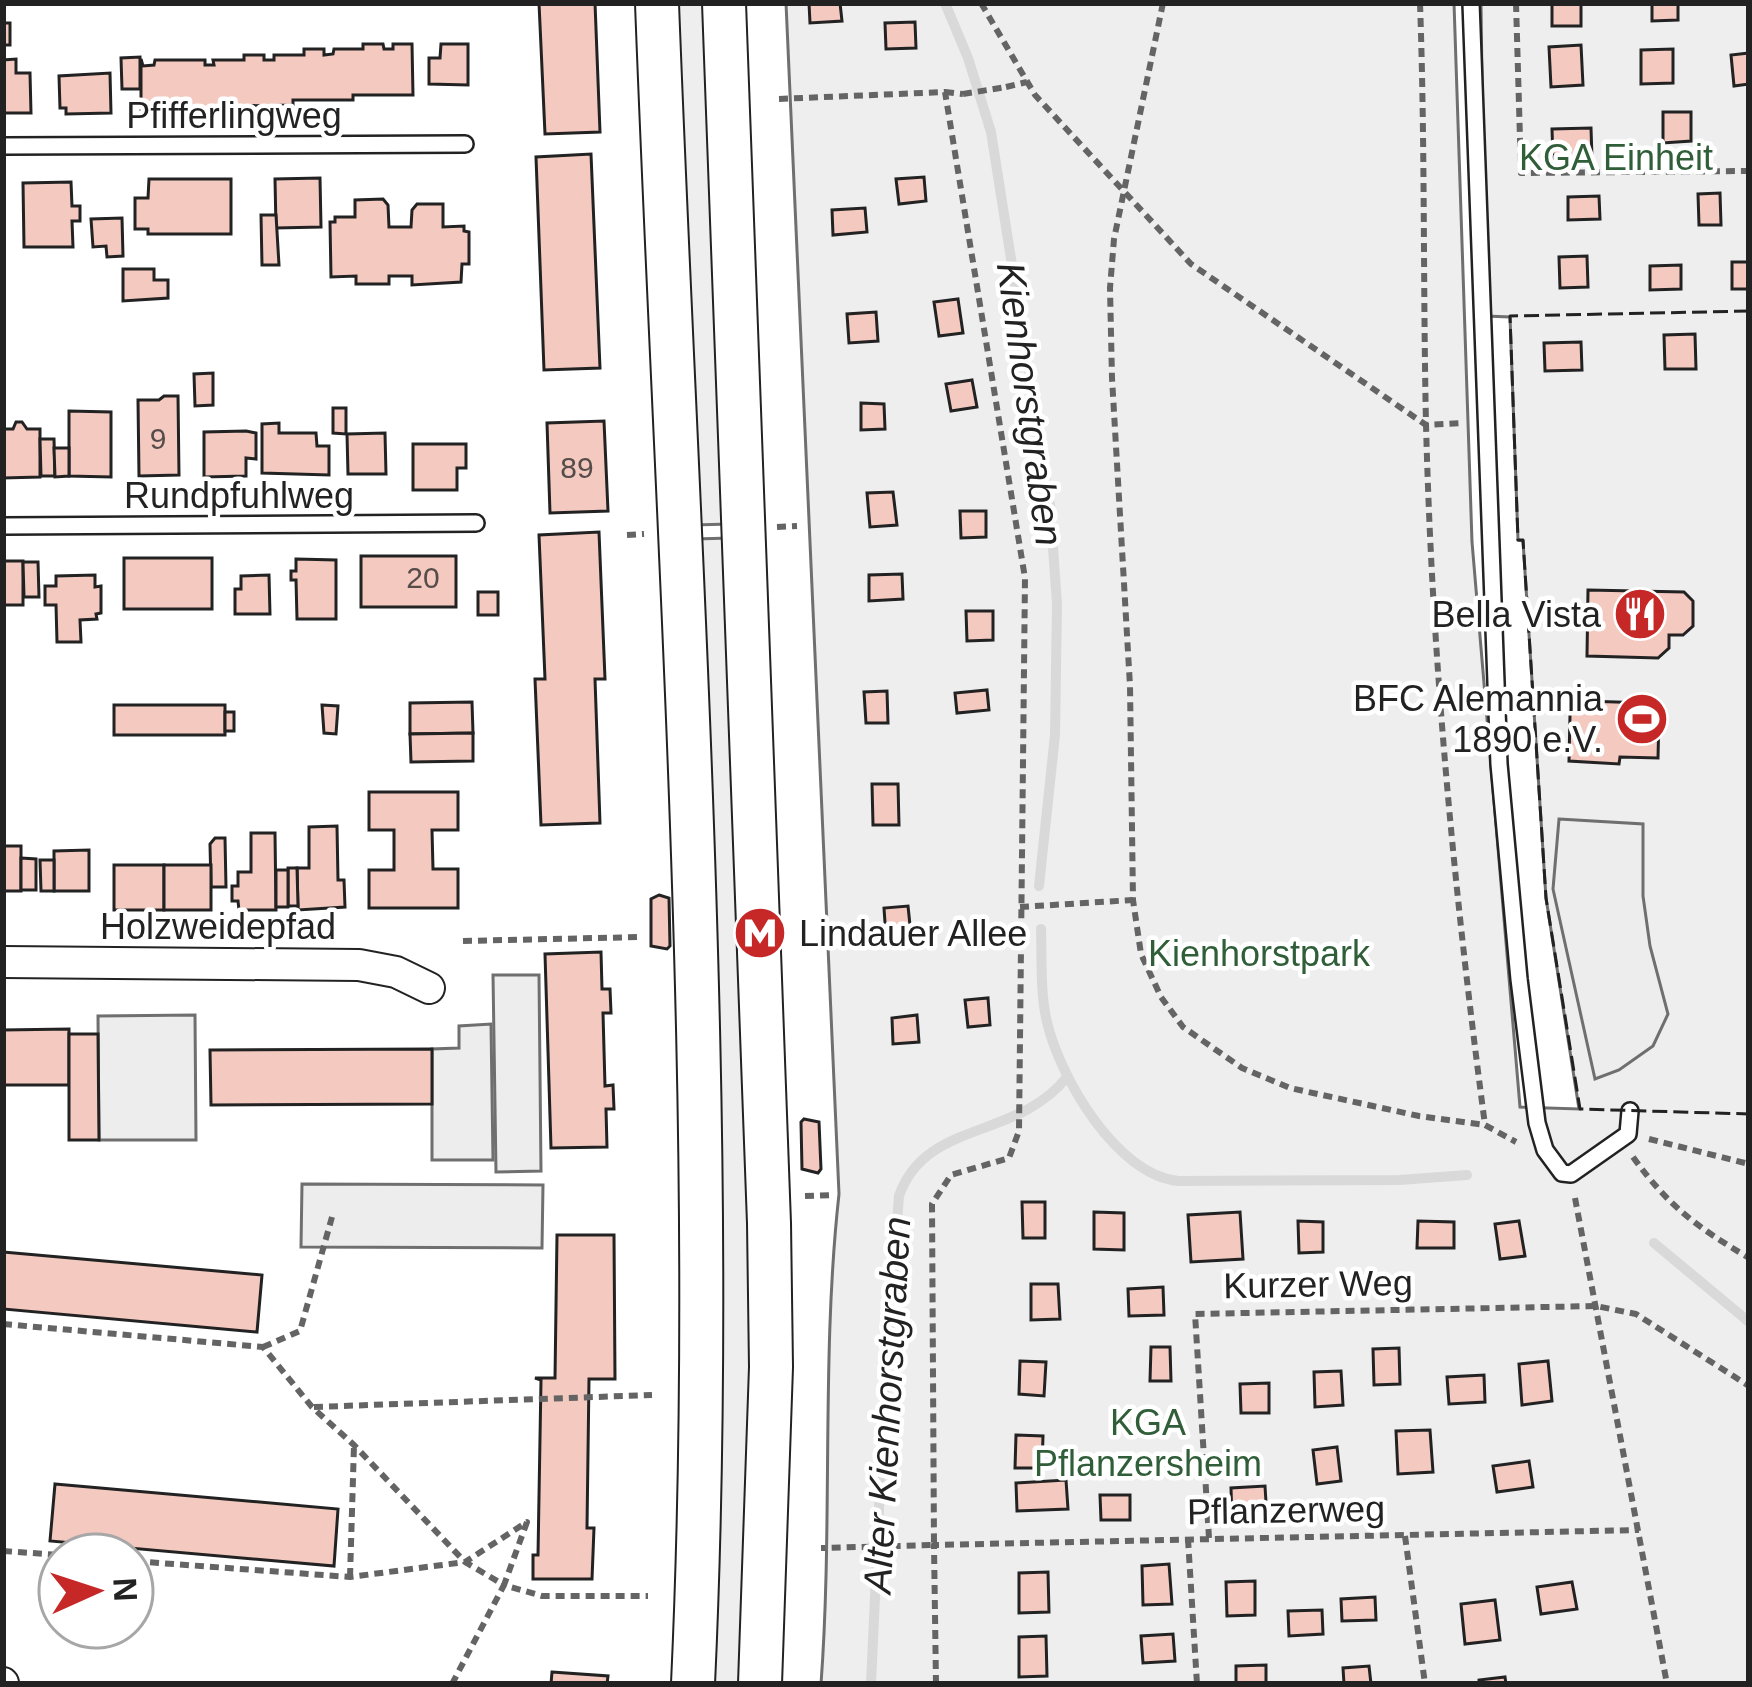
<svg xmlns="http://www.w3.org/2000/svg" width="1752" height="1687" font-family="Helvetica,sans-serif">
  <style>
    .green { fill: #eee; stroke: #6f6f6f; stroke-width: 3 }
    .parking { fill: #ededed; stroke: #6f6f6f; stroke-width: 3 }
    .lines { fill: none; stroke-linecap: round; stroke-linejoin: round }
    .stream { stroke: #d9d9d9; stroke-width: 10 }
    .building { fill: #f3c9c0; stroke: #222; stroke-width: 3 }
    .service-casing { stroke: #222; stroke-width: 20 }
    .minor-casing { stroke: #222; stroke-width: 34 }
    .secondary-casing { stroke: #222; stroke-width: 46 }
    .path { stroke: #646464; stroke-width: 6; stroke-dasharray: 9 6; stroke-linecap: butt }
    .service { stroke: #fff; stroke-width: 15 }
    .minor { stroke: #fff; stroke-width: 30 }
    .secondary { stroke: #fff; stroke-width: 42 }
    .path-bridge { stroke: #646464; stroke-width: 6; stroke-dasharray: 9 6; stroke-linecap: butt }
    .fence { stroke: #222; stroke-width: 3; stroke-dasharray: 15 6; stroke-linecap: butt }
    .labels { text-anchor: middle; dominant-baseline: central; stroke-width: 9; stroke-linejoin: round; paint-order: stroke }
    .number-label { font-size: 30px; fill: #564c4a }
    .street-label { font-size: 36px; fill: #222; stroke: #fff }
    .park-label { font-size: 36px; fill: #2f5e38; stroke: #fff }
    .poi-label { font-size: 36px; fill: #222; stroke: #fff; text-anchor: end }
    .water-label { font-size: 39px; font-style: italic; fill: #222; stroke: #fff }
  </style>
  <rect width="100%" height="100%" fill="#fff"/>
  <g class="green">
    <polygon points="674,3 708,3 729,524 694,525"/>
    <path d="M786,3H1454L1472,542L1520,1107L1579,1109L1546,898L1523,541L1518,540L1510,317L1485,316L1481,3H1749V1684H821C833,1521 821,1356 839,1194Z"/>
    <polygon points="730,538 755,1304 745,1684 710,1684 695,539"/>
  </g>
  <g class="parking">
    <polygon points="1559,819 1643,824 1643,896 1650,946 1668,1014 1653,1046 1619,1070 1595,1079 1553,889"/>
    <polygon points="493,975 539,975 541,1171 496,1172"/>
    <polygon points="195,1015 196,1140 99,1140 98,1016"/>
    <polygon points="491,1024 493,1160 432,1160 432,1049 459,1048 459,1026"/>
    <polygon points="302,1184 543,1185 542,1248 301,1247"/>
  </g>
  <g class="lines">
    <g class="stream">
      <polyline points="945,3 968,58 991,132 1050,506 1057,604 1055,735 1039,886"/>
      <path d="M1041,929C1042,959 1040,993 1047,1022C1060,1078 1117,1175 1178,1181L1399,1180L1467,1175"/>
      <polyline points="1654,1243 1749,1322"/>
      <path d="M871,1684L885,1379L899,1196C926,1119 1016,1141 1067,1077"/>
    </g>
  </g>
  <g class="building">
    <polygon points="539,3 595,3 600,132 545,134"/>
    <polygon points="809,3 840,3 842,21 810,23"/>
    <rect x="1552" y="3" width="29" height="23"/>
    <polygon points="1652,3 1678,3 1678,20 1652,21"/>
    <polygon points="915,22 916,48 886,49 885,23"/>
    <rect x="3" y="23" width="7" height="22"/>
    <polygon points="363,44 383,44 384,49 393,49 393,44 412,44 413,95 353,95 353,100 293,100 293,105 233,106 233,110 141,112 141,59 143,66 154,65 155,60 205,60 205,65 214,65 213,60 244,60 244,55 264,55 264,60 274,60 274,55 304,55 304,49 324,49 324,55 333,54 334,49 363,49"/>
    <polygon points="441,44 468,44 468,85 429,84 429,58 440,58"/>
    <polygon points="1581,45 1583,85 1551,87 1549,47"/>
    <polygon points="1673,49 1673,83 1641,84 1641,50"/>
    <polygon points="1749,53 1749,84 1734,86 1731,55"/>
    <polygon points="140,57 140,89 122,89 121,58"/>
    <polygon points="16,59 16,73 30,73 31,113 3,113 3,60"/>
    <polygon points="110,73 111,113 66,114 66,108 60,108 59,76"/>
    <polygon points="1663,112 1691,112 1691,141 1663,143"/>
    <polygon points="1591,128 1592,158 1553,159 1552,129"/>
    <polygon points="591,154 600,368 544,370 536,157"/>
    <polygon points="924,177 926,201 899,204 896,179"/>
    <polygon points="320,178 321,227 276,228 275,179"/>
    <polygon points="149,179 231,179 231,234 148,234 148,229 135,229 135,198 148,198"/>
    <polygon points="71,182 72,206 80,206 80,221 72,221 73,247 24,247 23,183"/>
    <polygon points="1720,193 1721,225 1699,225 1698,194"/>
    <polygon points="1599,196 1600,219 1568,220 1568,197"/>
    <polygon points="383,199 388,205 389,227 411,227 412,210 417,204 443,204 443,227 464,226 464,231 469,232 469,264 462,264 461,282 412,285 412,276 389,276 389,284 356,284 356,276 331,277 330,222 335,222 335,217 355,217 355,200"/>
    <polygon points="865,208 867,232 833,235 832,210"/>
    <polygon points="261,215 276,215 279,265 262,265"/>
    <polygon points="122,218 123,256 107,257 106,246 93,247 91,219"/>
    <polygon points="1587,256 1588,287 1560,288 1559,257"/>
    <rect x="1732" y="262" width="17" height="27"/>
    <polygon points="1681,265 1681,289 1650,290 1650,266"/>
    <polygon points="123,269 154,269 154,280 168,280 168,298 123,301"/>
    <polygon points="958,299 963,333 939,336 934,302"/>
    <polygon points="876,312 878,341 849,343 847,314"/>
    <polygon points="1695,334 1696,369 1665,369 1664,335"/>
    <polygon points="1581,342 1582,370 1545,371 1544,343"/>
    <polygon points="213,373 213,405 195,406 194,374"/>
    <polygon points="972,380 977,407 951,411 946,384"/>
    <polygon points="164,396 178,396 179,475 139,476 138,400 159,400"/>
    <polygon points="861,403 884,404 885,429 861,430"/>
    <polygon points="333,408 346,408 346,434 333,433"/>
    <polygon points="69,411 111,412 111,477 69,476"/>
    <polygon points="604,421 608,511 550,513 547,423"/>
    <polygon points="16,422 22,422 27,429 40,429 40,477 3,478 3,429 13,429"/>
    <polygon points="279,423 279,433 316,433 317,446 329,446 329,475 262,473 262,424"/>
    <polygon points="246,431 256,433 256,459 246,458 246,476 204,477 204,432"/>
    <polygon points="385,433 386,474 348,474 347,434"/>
    <polygon points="40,439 54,439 55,476 41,476"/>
    <polygon points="413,444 466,444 466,468 457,468 457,490 413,490"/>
    <polygon points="54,448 69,448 69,476 55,477"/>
    <polygon points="893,492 897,525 870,527 867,493"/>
    <polygon points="960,511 986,511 986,537 961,538"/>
    <polygon points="599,532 605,679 595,679 600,823 541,825 535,679 545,679 539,535"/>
    <rect x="361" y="556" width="95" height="51"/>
    <rect x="124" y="558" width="88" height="51"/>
    <polygon points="296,559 336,560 336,619 297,619 296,580 291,580 291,571 296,571"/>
    <rect x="3" y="561" width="20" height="44"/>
    <polygon points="23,562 38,562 39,597 24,597"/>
    <polygon points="902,574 903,599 869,601 869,575"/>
    <polygon points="95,575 95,587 101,586 101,613 96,614 97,619 80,620 81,642 57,642 56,605 45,605 45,586 56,586 56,576"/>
    <polygon points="269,575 270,614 235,614 235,589 241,589 241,576"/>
    <polygon points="1588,590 1684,592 1693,601 1693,626 1683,635 1669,635 1669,648 1658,658 1587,656"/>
    <rect x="478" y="592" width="20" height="23"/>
    <polygon points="966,611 993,611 993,640 967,641"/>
    <polygon points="987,690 989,710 957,713 955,693"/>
    <polygon points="887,691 888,723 866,723 864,692"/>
    <polygon points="1584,701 1648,703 1659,715 1658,758 1620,757 1619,764 1569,761 1570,715"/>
    <polygon points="472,702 473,733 410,734 410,703"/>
    <rect x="114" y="705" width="111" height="30"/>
    <polygon points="322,705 338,706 336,734 324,733"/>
    <rect x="225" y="712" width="9" height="19"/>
    <polygon points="473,733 473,761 411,762 410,734"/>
    <polygon points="872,784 898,784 899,825 873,825"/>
    <polygon points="369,792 458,792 458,830 432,830 433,869 458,869 458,908 369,908 369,870 394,870 394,830 369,830"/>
    <polygon points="337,826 338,880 344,880 345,907 298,910 297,868 309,868 309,827"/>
    <polygon points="251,833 275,833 276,910 239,910 238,901 232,901 232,886 238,886 238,872 251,872"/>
    <polygon points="215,838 225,838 226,887 211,887 210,844"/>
    <rect x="3" y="846" width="18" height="45"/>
    <polygon points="89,850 89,891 54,891 54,851"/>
    <polygon points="21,858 36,859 36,890 21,890"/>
    <polygon points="40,860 54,860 54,891 41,891"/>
    <rect x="114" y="865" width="50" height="45"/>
    <rect x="164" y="865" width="47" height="45"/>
    <polygon points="288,868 297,868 298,906 288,906"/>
    <rect x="276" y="870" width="12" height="37"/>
    <polygon points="659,895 669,898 670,946 667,949 651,946 651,899"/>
    <polygon points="908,906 911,935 886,937 884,908"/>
    <polygon points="601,952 602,989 610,989 611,1013 603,1013 605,1086 613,1085 614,1109 606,1109 607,1147 551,1148 545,954"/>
    <polygon points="988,998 990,1025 968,1027 965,1000"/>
    <polygon points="917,1015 919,1042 893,1044 892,1018"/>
    <polygon points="69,1029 69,1085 3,1085 3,1030"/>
    <polygon points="69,1034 98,1034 99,1140 69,1140"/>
    <polygon points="432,1049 432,1104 211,1105 210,1050"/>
    <polygon points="804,1119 819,1122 821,1169 818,1173 802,1169 801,1122"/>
    <polygon points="1022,1202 1045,1202 1045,1238 1023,1238"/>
    <polygon points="1094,1212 1124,1213 1124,1250 1094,1249"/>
    <polygon points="1240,1212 1243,1259 1191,1262 1188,1215"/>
    <polygon points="1298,1221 1323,1222 1323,1252 1299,1253"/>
    <polygon points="1418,1221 1454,1222 1454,1248 1417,1248"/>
    <polygon points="1519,1221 1525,1256 1500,1259 1495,1224"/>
    <polygon points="557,1235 614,1235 615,1379 589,1379 587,1528 594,1528 592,1579 533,1579 533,1555 538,1555 541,1380 535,1378 555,1378"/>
    <polygon points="3,1252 262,1275 257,1332 3,1309"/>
    <polygon points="1031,1284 1058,1284 1060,1319 1031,1320"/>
    <polygon points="1163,1287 1164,1315 1129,1316 1128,1289"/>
    <polygon points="1151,1347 1170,1347 1171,1381 1150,1381"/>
    <polygon points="1399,1348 1400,1384 1374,1385 1373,1349"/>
    <polygon points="1020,1361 1046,1362 1044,1396 1019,1394"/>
    <polygon points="1548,1361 1552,1401 1522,1405 1519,1364"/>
    <polygon points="1341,1371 1343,1405 1315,1407 1314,1372"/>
    <polygon points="1484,1375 1485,1402 1449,1404 1447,1377"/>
    <polygon points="1269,1383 1269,1413 1241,1413 1240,1384"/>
    <polygon points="1430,1430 1433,1472 1398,1474 1396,1431"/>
    <polygon points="1016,1435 1043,1436 1042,1468 1015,1468"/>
    <polygon points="1337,1447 1341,1481 1317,1484 1313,1450"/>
    <polygon points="1529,1461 1533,1487 1497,1492 1493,1466"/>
    <polygon points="1066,1480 1068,1509 1017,1511 1016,1483"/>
    <polygon points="55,1484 338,1509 334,1566 50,1541"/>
    <polygon points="1265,1486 1267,1519 1232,1520 1231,1488"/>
    <polygon points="1100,1495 1130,1495 1130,1520 1101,1520"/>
    <polygon points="1169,1564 1172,1604 1143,1605 1142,1566"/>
    <polygon points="1048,1572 1049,1612 1019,1613 1019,1573"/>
    <polygon points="1255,1581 1255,1615 1227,1616 1226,1582"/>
    <polygon points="1572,1582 1577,1609 1541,1614 1537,1587"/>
    <polygon points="1375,1597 1376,1620 1342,1621 1341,1599"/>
    <polygon points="1495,1600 1500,1640 1465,1644 1461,1604"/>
    <polygon points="1322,1610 1323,1634 1289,1636 1288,1611"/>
    <polygon points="1173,1634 1175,1661 1143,1663 1141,1636"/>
    <polygon points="1046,1636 1047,1676 1019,1677 1019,1637"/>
    <polygon points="1266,1665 1266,1684 1236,1684 1236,1666"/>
    <polygon points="1369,1666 1371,1684 1344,1684 1343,1668"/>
    <polygon points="552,1672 608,1676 607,1684 551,1684"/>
    <polygon points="1505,1677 1506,1684 1479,1684 1479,1680"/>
  </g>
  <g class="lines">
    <g class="service-casing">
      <g id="service">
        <polyline points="1471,3 1499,764 1519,979 1537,1123 1545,1150 1562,1173 1571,1174 1628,1134 1630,1111"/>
        <polyline points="3,146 465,144"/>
        <polyline points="3,526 476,523"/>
      </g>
    </g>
    <g class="minor-casing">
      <g id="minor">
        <polyline points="3,962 359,965 396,972 429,988"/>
        <polyline points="3,1683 3,1684"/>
      </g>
    </g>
    <g class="secondary-casing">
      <g id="secondary">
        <path d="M657,3C678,563 719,1124 693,1684"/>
        <polyline points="724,3 769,1223 771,1367 760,1684"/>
      </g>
    </g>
    <g class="path">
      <polyline points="981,3 1035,95 1191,264 1426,425 1463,423"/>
      <polyline points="1163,3 1114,239 1110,288 1112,378 1130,686 1133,900 1141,954 1161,997 1183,1027 1242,1068 1290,1088 1419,1116 1485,1125"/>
      <path d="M1420,3C1425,143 1423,283 1426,424C1432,658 1454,892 1485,1125L1516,1142"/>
      <polyline points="1516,3 1521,173 1749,171"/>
      <polyline points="1006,87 1027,82"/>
      <polyline points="945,92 963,94"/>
      <polyline points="779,99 945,92 1025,578 1019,1131 1009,1158 951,1175 932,1204 934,1545 821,1548"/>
      <polyline points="777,527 797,526"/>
      <polyline points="627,535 644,534"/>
      <polyline points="1020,907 1133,900"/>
      <polyline points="463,941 641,937"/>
      <polyline points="1649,1139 1749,1164"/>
      <path d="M1633,1157C1669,1207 1697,1227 1749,1258"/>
      <polyline points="805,1196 833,1195"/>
      <polyline points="1575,1198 1667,1684"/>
      <polyline points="3,1324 263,1347 312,1407 354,1445 465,1562 504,1585 527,1522 465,1562 350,1577 132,1561"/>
      <polyline points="263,1347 300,1331 332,1217"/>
      <polyline points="314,1407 652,1395"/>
      <polyline points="1405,1536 1425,1684"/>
      <polyline points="1209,1538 1195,1314 1596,1306 1636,1314 1749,1386"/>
      <polyline points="1188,1539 1197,1684"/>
      <polyline points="3,1551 60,1555"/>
      <polyline points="350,1577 354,1445"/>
      <polyline points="452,1684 504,1585 542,1596 648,1596"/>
      <polyline points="936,1684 934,1545 1639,1530"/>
    </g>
    <use href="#service" class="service"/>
    <use href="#minor" class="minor"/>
    <use href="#secondary" class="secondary"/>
    <polyline class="path-bridge" points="963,94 1006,87"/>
    <polyline class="fence" points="1749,311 1510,316 1518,540 1523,540 1546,898 1580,1109 1749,1114"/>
  </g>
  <defs>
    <g id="restaurant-disc" transform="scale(2.7)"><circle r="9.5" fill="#c62828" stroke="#fff"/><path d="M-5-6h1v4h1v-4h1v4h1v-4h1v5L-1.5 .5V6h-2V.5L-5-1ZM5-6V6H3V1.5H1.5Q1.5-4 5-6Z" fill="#fff"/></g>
    <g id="stadium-disc" transform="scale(2.7)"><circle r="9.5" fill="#c62828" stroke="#fff"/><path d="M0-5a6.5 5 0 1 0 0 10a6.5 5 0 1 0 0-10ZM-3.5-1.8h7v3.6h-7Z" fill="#fff"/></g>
    <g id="metro-disc" transform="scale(2.7)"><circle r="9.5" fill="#c62828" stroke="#fff"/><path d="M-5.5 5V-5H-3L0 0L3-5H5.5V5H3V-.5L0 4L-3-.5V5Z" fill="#fff"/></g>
  </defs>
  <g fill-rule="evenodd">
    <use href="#restaurant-disc" x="1640" y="614"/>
    <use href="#stadium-disc" x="1642" y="719"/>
    <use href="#metro-disc" x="760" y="933"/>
  </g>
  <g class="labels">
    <g class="number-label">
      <text x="158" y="438">9</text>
      <text x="577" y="467">89</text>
      <text x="423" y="577">20</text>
    </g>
    <g class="street-label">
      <text x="234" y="115">Pfifferlingweg</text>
      <text x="239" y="495">Rundpfuhlweg</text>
      <text x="218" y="926">Holzweidepfad</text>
      <text transform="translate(1318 1284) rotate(-1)">Kurzer Weg</text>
      <text transform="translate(1286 1510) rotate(-1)">Pflanzerweg</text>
    </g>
    <g class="park-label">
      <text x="1616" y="157">KGA Einheit</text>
      <text x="1259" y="953">Kienhorstpark</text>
      <text x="1148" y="1422">KGA<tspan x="1148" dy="41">Pflanzersheim</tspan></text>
    </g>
    <g class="poi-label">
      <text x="1601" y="614">Bella Vista</text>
      <text x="1603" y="698">BFC Alemannia<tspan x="1603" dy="41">1890 e.V.</tspan></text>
      <text x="799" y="933" text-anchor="start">Lindauer Allee</text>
    </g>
    <g class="water-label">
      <text transform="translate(1030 404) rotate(82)">Kienhorstgraben</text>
      <text transform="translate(887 1405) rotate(-87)">Alter Kienhorstgraben</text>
    </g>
  </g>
  <rect width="1752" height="1687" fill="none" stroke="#222222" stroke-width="12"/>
  <g transform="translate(96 1591) rotate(87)"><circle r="57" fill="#ffffff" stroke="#a7a7a7" stroke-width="3"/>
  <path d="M0-9L21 45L0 30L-21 45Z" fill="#c62828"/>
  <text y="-18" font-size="33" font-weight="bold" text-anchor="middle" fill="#222222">N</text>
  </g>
</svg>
